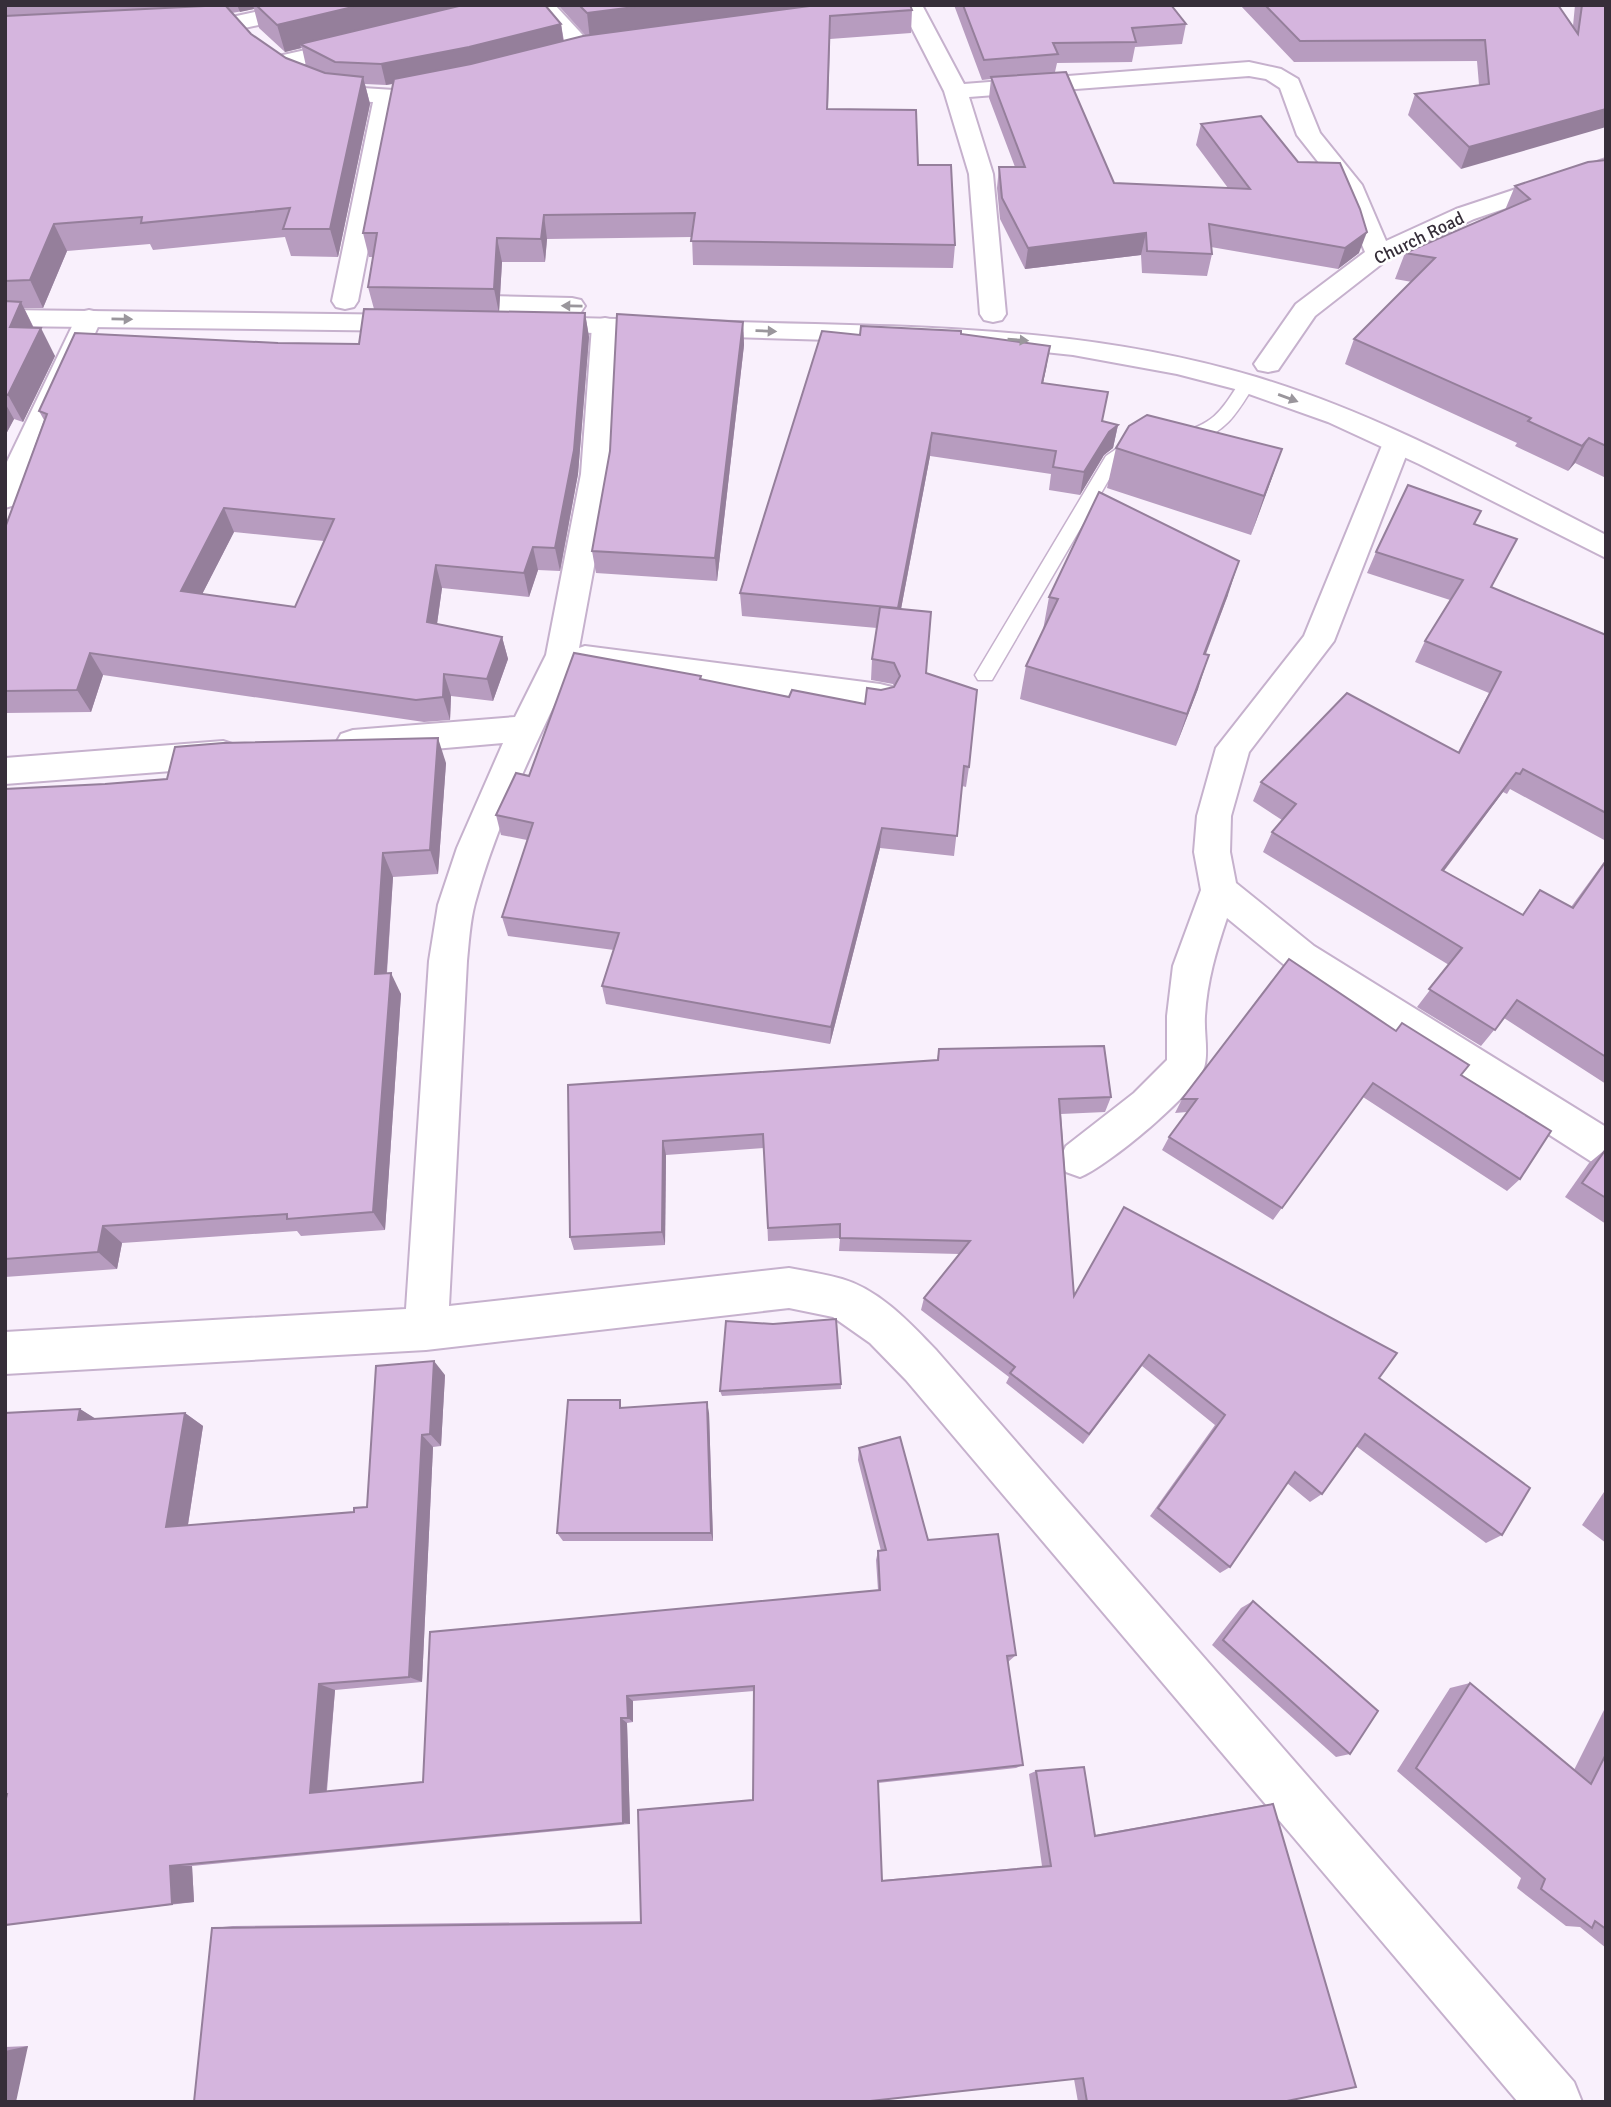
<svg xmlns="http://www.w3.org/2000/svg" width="1611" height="2107" font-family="Signika,sans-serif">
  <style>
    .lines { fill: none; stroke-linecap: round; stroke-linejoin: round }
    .lane-casing { stroke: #c6b1cd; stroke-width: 3 }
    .street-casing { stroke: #c6b1cd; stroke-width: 4 }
    .primary-casing { stroke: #c6b1cd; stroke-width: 4 }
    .lane { fill: #fff; fill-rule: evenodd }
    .street { fill: #fff; fill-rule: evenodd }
    .primary { fill: #fff; fill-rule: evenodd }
    .wall { fill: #b79cbf; fill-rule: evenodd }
    .shaded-wall { fill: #957f9b }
    .building { fill: #d5b5de; stroke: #957f9b; stroke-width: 2; fill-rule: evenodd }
    .oneway { fill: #9a969c }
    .labels { text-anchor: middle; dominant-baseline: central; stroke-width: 5; stroke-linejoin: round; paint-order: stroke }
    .far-street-label { font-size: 18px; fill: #362e39; stroke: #fff }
  </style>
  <rect width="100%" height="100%" fill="#f9f0fc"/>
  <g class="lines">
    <g class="lane-casing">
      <g id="lane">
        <path d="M1247,379L1255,384C1239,409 1228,432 1197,440C1189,442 1183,444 1175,442L1173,438L1175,434C1214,424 1220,413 1241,380Z"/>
        <polygon points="1140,439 1148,444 1118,464 992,680 978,680 975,675 978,670 1106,456 1128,441"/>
      </g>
    </g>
    <g class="street-casing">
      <g id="street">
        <polygon points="287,5 329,5 326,10 240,29 232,27 229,22 232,17"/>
        <polygon points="532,5 555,5 592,45 595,50 592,55 576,55"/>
        <polygon points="900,5 922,5 964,84 1249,62 1281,69 1298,79 1320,133 1362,185 1386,241 1456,209 1606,159 1606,174 1474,219 1388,259 1315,316 1278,370 1268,372 1258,370 1254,364 1296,304 1365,252 1338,187 1297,135 1280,88 1266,79 1249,76 969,97 993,174 1006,314 1002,320 993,322 984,320 980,314 969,174 944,91"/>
        <polygon points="355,39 363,41 366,46 363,51 282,69 274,67 271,62 274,57"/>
        <polygon points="316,77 347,87 394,90 398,95 358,301 354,307 345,309 336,307 332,301 373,102 345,101 308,89 305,84 308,79"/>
        <polygon points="89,310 98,312 102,318 20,498 15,505 5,508 5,466 76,318 80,312"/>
        <path d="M605,318L614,320L618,326L611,474L579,648L585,646L880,684L892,687L896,696L892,705L880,708L585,670L573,665C537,742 497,821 475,903C470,921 469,942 467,961L449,1306L789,1268C806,1271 825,1274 842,1279C880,1290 910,1323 936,1350L1574,2082L1582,2102H1518L906,1380L870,1343L833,1317L789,1308L426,1350L5,1374V1332L406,1309L429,961L438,905L457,848L503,743L353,756L341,752L336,743L341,734L353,730L515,717L546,655L581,474L592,326L596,320Z"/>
        <path d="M1397,434L1407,436L1411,443L1334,641L1249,752L1231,816L1230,852L1236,883L1314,946L1606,1127V1167L1592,1162L1288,968L1227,918C1216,951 1207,981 1205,1016C1204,1032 1208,1049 1205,1064C1201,1090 1105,1168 1080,1177L1066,1172L1060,1159L1066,1146L1134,1093L1167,1060V1016L1173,966L1201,890L1194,852L1197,816L1216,748L1304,636L1383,443L1387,436Z"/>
        <polygon points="223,741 235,745 240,754 235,763 223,767 5,784 5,758"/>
      </g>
    </g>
    <g class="primary-casing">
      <g id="primary">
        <polygon points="446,295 572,298 581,300 585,306 581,312 572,314 437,309 433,303 437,297"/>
        <polygon points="5,310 413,315 422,317 426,323 422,329 413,331 5,326"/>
        <path d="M536,317C629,319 722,322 815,324C967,328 1108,333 1256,377C1379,414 1492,477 1606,535V558L1419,464L1328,422L1235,389L1177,374L1073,355L968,344L527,331L523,325L527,319Z"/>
      </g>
    </g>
    <use href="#lane" class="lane"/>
    <use href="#street" class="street"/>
    <use href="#primary" class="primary"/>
  </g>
  <g class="wall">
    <path d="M5,5H545L561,24L564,41L586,36L558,5H910L912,10L911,33L830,39L828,109L918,165L955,245L953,268L693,265L692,237L547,239L545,262H502L499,311L585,313L589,337L578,474L560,571L538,570L529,597L442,588L437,624L502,637L508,659L493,701L451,696L450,720L424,722L103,675L91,712L5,713V528L44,420L39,411L278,343L359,344L374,309L368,287L373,257H369L363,233L393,84L386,85L365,84L370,104L338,257L291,256L285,237L153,250L150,244L67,251L43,308H24L34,328L55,356L23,422L14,419L5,436ZM254,9L259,28L285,52L302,48L306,66L286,58L251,34L232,13ZM234,532L324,541L295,607L202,594Z"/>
    <polygon points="954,5 1171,5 1186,24 1182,44 1135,47 1132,62 1057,63 1055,72 1114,183 1228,188 1196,145 1201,124 1359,253 1338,269 1211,247 1212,254 1207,276 1142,273 1141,255 1025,269 1000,219 997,188 999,167 1015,167 989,98 991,79 982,80"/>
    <polygon points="1240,5 1558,5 1573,26 1575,5 1606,5 1461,169 1408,115 1415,94 1479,85 1477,61 1294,62"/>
    <polygon points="1606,160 1606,478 1575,463 1568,471 1515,446 1517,443 1345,364 1354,339 1412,282 1395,279 1405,253 1505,210 1515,186"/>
    <polygon points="743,322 744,345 717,581 596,573 592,551 610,451"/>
    <polygon points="961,334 1050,346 1043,383 1102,421 1118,425 1113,448 1104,455 1080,495 1049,490 1051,474 930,456 901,609 926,673 969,767 966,787 962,786 954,856 880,848 830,1044 606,1004 602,986 614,950 508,936 502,917 527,840 501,835 496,815 529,776 702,680 789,697 865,704 881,690 894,687 893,684 871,680 872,659 877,628 742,616 740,593 860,335"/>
    <polygon points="1116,448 1282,449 1251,535 1107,488"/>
    <polygon points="1475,524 1491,587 1606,635 1606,841 1510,789 1507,794 1503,792 1444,871 1522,915 1540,890 1571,907 1606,859 1606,1084 1504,1018 1481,1046 1417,1007 1449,965 1263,852 1272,832 1282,820 1253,801 1261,782 1458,752 1489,693 1415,662 1425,641 1450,600 1367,573 1376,552"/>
    <polygon points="1228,595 1206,654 1198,689 1176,746 1020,699 1026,666 1043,630 1049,597"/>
    <polygon points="446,763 438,874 393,877 387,973 401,994 385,1230 301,1236 297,1231 122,1243 117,1269 5,1277 5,789 105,784"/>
    <polygon points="939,1049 1111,1097 1105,1112 1061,1114 1074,1296 1379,1378 1502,1535 1486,1543 1356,1446 1322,1494 1310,1502 1287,1483 1230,1567 1220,1573 1150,1516 1215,1425 1142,1366 1083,1444 1006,1383 1009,1377 921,1310 924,1298 959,1254 839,1251 840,1238 768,1241 764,1148 666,1155 665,1245 574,1250 570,1237 568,1085 937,1060"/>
    <polygon points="1461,1075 1520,1179 1507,1191 1363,1097 1273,1220 1162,1150 1169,1137 1187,1112 1175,1113 1182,1099"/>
    <polygon points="1606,1149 1606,1224 1565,1197 1589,1163"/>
    <polygon points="445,1375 441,1446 433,1447 422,1682 335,1690 327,1791 423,1782 878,1590 876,1560 878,1551 881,1551 858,1460 859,1448 1016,1655 1008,1662 1023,1765 1016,1768 878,1783 882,1880 1042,1866 1029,1774 1036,1771 1095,1835 1258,1806 1273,1804 1282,2102 1078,2102 1074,2079 212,1928 233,1926 641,1921 753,1800 754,1691 633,1701 633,1722 627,1723 630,1824 192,1866 194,1902 5,1925 5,1413 80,1409 95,1419 185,1413 203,1426 188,1525 354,1512 367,1507"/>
    <polygon points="841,1384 841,1389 722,1396 720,1391"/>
    <polygon points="623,1407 709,1413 713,1541 563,1541 557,1533"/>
    <polygon points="1606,1489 1606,1543 1582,1525"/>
    <polygon points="1253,1601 1350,1754 1336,1757 1212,1645 1241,1608"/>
    <polygon points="1470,1683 1574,1770 1606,1706 1606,1948 1580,1927 1566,1926 1517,1888 1521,1878 1397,1771 1450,1688"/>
    <polygon points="28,2046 5,2102 5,2047"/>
  </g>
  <g class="shaded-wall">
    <polygon points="237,5 253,5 254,9 240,12"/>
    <polygon points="361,5 477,5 300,44 301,48 285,52 277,25"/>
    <polygon points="650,5 853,5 590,40 587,13"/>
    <polygon points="561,24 564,46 473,68 386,85 381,64"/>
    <polygon points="363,77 370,104 338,257 330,229"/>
    <polygon points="1606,109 1606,127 1461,169 1469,147"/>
    <polygon points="544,215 547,239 545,262 541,239"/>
    <polygon points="54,224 67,251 43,308 30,280"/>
    <polygon points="1367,232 1359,253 1338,269 1345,248"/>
    <polygon points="1146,233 1141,255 1025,269 1028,248"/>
    <polygon points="497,238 502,262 499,313 494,289"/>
    <polygon points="21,302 34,329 10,327"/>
    <polygon points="585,313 589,337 578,474 560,571 555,548"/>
    <polygon points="743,322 744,345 717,581 715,558"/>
    <polygon points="41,328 55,356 23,422 8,395"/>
    <polygon points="1050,346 1046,369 1038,406 1042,383"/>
    <polygon points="5,403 14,419 5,436"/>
    <polygon points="1118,425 1113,448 1104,455 1080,495 1084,472 1109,432"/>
    <polygon points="932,433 930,456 897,630 898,608"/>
    <polygon points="1589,438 1575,463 1568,471 1582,446"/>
    <polygon points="1282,449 1268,489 1251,535 1264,496"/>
    <polygon points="224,508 234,532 192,614 181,591"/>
    <polygon points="533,547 538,570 529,597 524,573"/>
    <polygon points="1239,561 1228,595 1193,687 1204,654"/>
    <polygon points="436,565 442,588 434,645 427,622"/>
    <polygon points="502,637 508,659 493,701 487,679"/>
    <polygon points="90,653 103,675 91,712 77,690"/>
    <polygon points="1209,655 1198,689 1176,746 1187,714"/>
    <polygon points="444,674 451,696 450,720 443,697"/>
    <polygon points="438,738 446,763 438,874 430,850"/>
    <polygon points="1516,773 1503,792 1430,889 1442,870"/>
    <polygon points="882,828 880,848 830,1044 831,1027"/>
    <polygon points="383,853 393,877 385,996 375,974"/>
    <polygon points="391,973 401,994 385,1230 373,1212"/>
    <polygon points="663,1141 666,1155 665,1245 662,1232"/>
    <polygon points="103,1226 122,1243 117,1269 98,1252"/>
    <polygon points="434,1361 445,1375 441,1446 430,1434"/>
    <polygon points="707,1402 709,1413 713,1541 711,1533"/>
    <polygon points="80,1409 101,1422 78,1420"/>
    <polygon points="185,1413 203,1426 186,1537 166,1527"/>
    <polygon points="422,1435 433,1447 422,1682 409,1677"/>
    <polygon points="319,1684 335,1690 326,1795 310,1793"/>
    <polygon points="627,1696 633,1701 633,1722 628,1718"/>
    <polygon points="621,1718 627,1723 630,1824 623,1823"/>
    <polygon points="170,1866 192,1866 194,1902 172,1904"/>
    <polygon points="28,2046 16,2102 5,2102 5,2051"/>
  </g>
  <g class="building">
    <polygon points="225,5 251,34 286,58 325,73 363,77 330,229 283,229 290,208 141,223 142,217 54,224 30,280 5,281 5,16"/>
    <polygon points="256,5 361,5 277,25"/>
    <polygon points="463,5 545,5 561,24 469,47 381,64 335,62 300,44"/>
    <polygon points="579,5 650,5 587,13"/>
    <polygon points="817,5 910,5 912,10 830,16 827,109 916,110 918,165 951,165 955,245 691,241 695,213 544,215 541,239 497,238 494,289 368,287 377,233 363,233 394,79 471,64 583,36"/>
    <polygon points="963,5 1171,5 1186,24 1132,28 1136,42 1053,43 1058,54 984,60"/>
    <polygon points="1265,5 1558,5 1578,34 1582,5 1606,5 1606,109 1469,147 1415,94 1489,84 1485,40 1300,41"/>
    <polygon points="1066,72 1114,183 1250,189 1201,124 1261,116 1298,162 1340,163 1360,209 1367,232 1345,248 1209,224 1212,254 1147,251 1146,233 1028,248 1002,198 999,167 1025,167 991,77"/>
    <polygon points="1606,160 1606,446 1589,438 1582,446 1528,421 1531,418 1354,339 1435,258 1405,253 1530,199 1515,186 1588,162"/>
    <polygon points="5,301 21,302 10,327 41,328 8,395 5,394"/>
    <path d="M364,309L585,313L574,450L555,548L533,547L524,573L436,565L427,622L502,637L487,679L444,674L443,697L416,700L90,653L77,690L5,691V528L47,414L39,411L75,333L278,343L359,344ZM224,508L334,519L295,607L181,591Z"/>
    <polygon points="617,314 743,322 715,558 592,551 610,451"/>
    <polygon points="861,326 961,331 961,334 1050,346 1042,383 1108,392 1102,421 1118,425 1109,432 1084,472 1053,467 1056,451 932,433 898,608 740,593 822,331 860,335"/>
    <polygon points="1147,415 1282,449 1264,496 1116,448 1129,426"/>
    <polygon points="1408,485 1481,511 1474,524 1517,539 1491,587 1606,635 1606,813 1523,769 1520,774 1516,773 1442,870 1523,915 1540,890 1573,908 1606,861 1606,1057 1517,1000 1495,1030 1429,989 1462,948 1272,832 1296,804 1261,782 1347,693 1459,753 1501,672 1425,641 1463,580 1376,552"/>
    <polygon points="1099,492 1239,561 1204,654 1209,655 1187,714 1026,666 1058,599 1049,597"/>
    <polygon points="880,607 931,612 926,673 977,690 969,767 964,766 957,836 882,828 831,1027 602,986 619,933 502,917 533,823 496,815 516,773 529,776 574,653 701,676 700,679 789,697 792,690 865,704 867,688 881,690 894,687 900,676 894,663 872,659"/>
    <polygon points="438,738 430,850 383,853 375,974 391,973 373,1212 287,1219 287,1214 103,1226 98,1252 5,1259 5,789 105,784 167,779 175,747 223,743"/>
    <polygon points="1289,959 1396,1031 1402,1023 1469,1065 1461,1075 1551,1131 1520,1179 1373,1083 1282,1208 1169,1137 1197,1099 1182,1099"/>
    <polygon points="1104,1046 1111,1097 1059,1099 1074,1296 1124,1207 1397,1353 1379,1378 1530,1488 1502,1535 1365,1434 1322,1494 1295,1472 1230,1567 1158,1508 1225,1415 1149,1355 1089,1434 1010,1373 1015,1367 924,1298 970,1241 840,1238 840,1224 768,1228 763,1134 663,1141 662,1232 570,1237 568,1085 938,1060 939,1049"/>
    <polygon points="1606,1149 1606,1198 1582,1183"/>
    <polygon points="836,1319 841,1384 720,1391 726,1321 773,1324"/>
    <polygon points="434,1361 430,1434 422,1435 409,1677 319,1684 310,1793 423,1782 430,1632 880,1590 878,1551 886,1550 859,1448 900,1437 928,1540 998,1534 1016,1655 1007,1656 1023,1765 878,1781 882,1881 1051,1866 1036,1771 1084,1767 1095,1836 1273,1804 1356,2087 1282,2102 1087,2102 1083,2078 861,2102 194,2102 212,1928 641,1923 638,1810 753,1800 754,1686 627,1696 628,1718 621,1718 623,1823 170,1866 172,1904 5,1925 5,1803 7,1794 5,1794 5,1413 80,1409 78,1420 185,1413 166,1527 354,1512 354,1508 367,1507 376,1366"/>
    <polygon points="568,1400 620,1400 620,1408 707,1402 711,1533 557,1533"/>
    <polygon points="1253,1601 1378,1711 1350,1754 1223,1640"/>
    <polygon points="1470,1683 1591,1784 1606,1754 1606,1929 1595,1921 1592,1928 1541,1889 1545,1879 1416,1768"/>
  </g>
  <defs><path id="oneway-solid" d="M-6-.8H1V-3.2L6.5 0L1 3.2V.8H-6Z" transform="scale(1.75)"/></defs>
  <g class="oneway">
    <use href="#oneway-solid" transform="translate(572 306) rotate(-179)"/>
    <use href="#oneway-solid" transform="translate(122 319) rotate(1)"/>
    <use href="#oneway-solid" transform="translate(766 331) rotate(2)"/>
    <use href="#oneway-solid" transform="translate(1018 340) rotate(4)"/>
    <use href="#oneway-solid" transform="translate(1288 398) rotate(20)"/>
  </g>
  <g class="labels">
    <g class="far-street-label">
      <text transform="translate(1419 238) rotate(-26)">Church Road</text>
    </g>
  </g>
  <rect width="1611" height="2107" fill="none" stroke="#362e39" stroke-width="14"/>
</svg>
